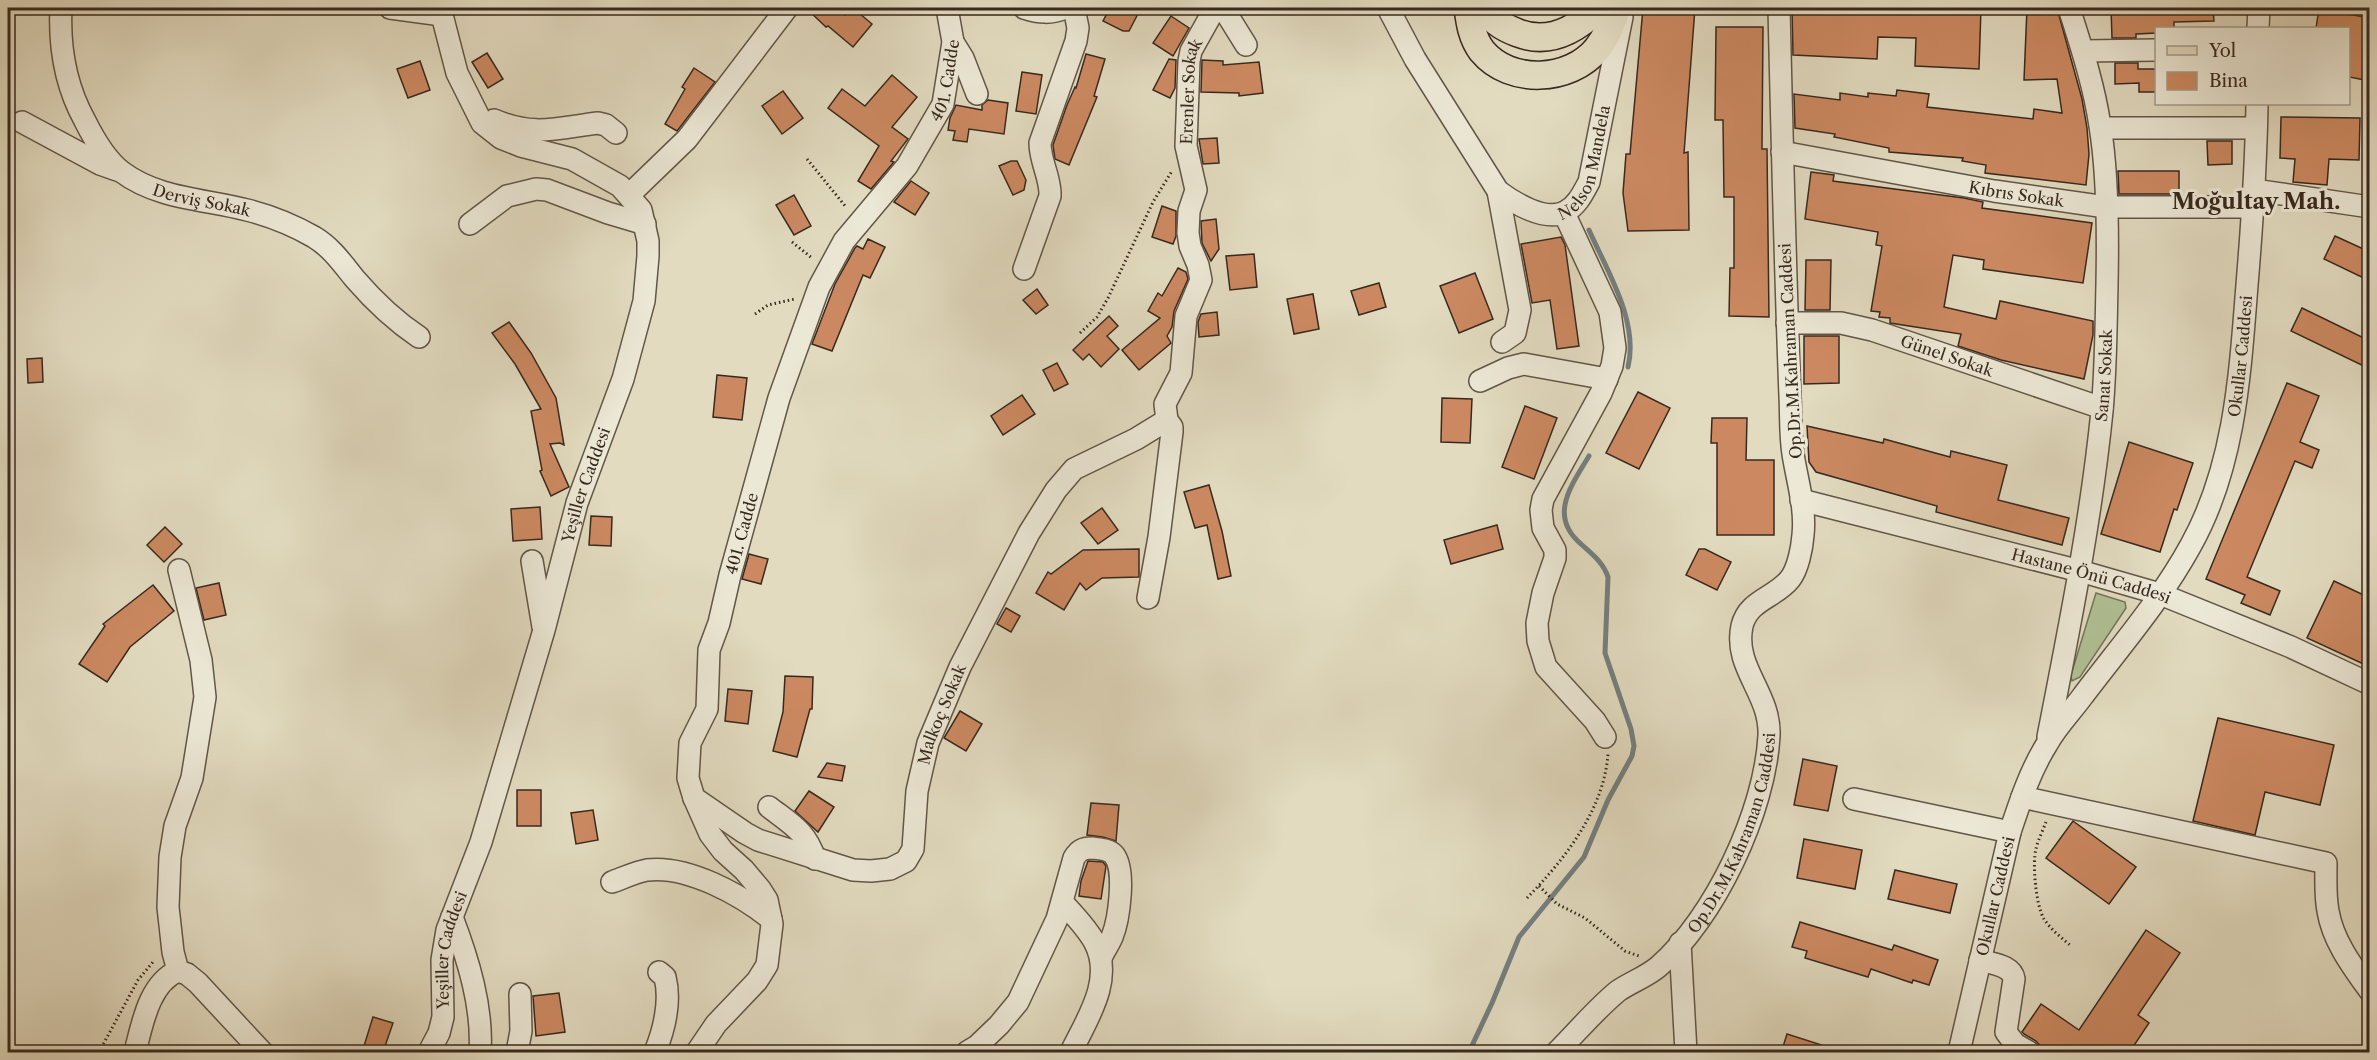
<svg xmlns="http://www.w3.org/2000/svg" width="2377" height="1060" font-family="'Libre Caslon Text',serif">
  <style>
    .green { fill: #b0c194; stroke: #74755a; stroke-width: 1.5 }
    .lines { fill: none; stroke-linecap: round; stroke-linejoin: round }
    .stream { stroke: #747f7f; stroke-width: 5 }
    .building { fill: #cc8961; stroke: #38291f; stroke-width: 1.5 }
    .minor-casing { stroke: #625647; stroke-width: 24 }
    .major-casing { stroke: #38291f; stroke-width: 30 }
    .path { stroke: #38291f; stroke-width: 3; stroke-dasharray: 1.5 3; stroke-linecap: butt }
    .minor { stroke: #ece8d6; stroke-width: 21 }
    .major { stroke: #e2dbc0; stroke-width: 27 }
    .labels { text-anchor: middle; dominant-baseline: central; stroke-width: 6; stroke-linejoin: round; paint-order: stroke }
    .street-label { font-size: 16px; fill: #38291f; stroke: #ece8d6 }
    .district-label { font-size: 22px; font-weight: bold; fill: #38291f; stroke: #ece8d6 }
  </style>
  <rect width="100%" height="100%" fill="#e2dbc0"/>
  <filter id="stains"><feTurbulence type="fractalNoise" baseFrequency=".00333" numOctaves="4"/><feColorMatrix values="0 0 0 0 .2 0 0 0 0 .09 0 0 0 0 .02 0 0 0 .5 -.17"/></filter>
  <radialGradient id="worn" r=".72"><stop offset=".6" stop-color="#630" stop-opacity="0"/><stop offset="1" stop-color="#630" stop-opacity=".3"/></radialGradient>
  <polygon class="green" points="2096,593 2125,602 2126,608 2080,677 2072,681 2071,675"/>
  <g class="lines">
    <g class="stream">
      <path d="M1589,230C1607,271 1639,321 1628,367"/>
      <path d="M1469,1052L1492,1003L1519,937L1584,857L1608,800L1632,756L1634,746L1631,729L1605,653L1608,577C1603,562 1592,554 1581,544C1548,516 1571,486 1589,456"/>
    </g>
  </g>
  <g class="building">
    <polygon points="806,8 837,8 845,15 853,8 872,24 853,47 828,26 826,27"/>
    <polygon points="1110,8 1141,8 1129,31 1123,31 1103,21"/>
    <polygon points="1643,8 1695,8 1684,153 1688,152 1689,230 1628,231 1623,193 1626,154 1630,154"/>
    <polygon points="1792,8 1981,8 1979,69 1915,66 1916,38 1878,37 1877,59 1793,55"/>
    <polygon points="2027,8 2057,8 2082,99 2087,128 2089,154 2086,185 1985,173 1986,165 1962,161 1963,158 1889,152 1889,148 1834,137 1835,134 1795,128 1794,94 1840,100 1840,93 1868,97 1868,93 1896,96 1897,90 1929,94 1927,107 2033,119 2034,109 2062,113 2057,79 2024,80"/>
    <polygon points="2111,8 2213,8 2214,21 2174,22 2174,28 2157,28 2157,33 2136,34 2136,38 2112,38"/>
    <polygon points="2319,9 2370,18 2370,81 2349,77 2349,28 2316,28"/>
    <polygon points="1171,16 1189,28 1173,56 1153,43"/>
    <polygon points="1716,27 1763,27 1762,149 1767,149 1769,317 1729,316 1730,268 1734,268 1734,197 1724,197 1723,120 1715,120"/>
    <polygon points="487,53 503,79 488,88 472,62"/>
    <polygon points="1086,54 1105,59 1094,96 1097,97 1069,165 1055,159 1053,145 1067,105 1075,87 1076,88"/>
    <polygon points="1169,59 1176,60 1175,88 1170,98 1153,90"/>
    <polygon points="1202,60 1223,61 1223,65 1259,62 1263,93 1239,96 1239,93 1201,92"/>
    <polygon points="420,61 430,90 408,98 397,69"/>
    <polygon points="2115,63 2138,63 2138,69 2157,69 2157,92 2139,92 2139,83 2115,84"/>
    <polygon points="694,68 715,82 677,131 665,124 685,89 682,87"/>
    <polygon points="1022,72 1042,75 1036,114 1016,111"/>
    <polygon points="892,75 917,97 892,127 908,139 891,161 894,162 871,189 858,181 879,146 828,108 842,89 865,106"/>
    <polygon points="783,91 803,118 782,134 762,106"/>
    <polygon points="988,100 1008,103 1004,134 969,129 967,142 953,140 955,131 948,130 950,118 956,105 982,110 982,105"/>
    <polygon points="2281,117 2360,118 2359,160 2329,159 2327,185 2293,182 2295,159 2280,158"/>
    <polygon points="1217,138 1219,163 1203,164 1199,139"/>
    <polygon points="2207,141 2232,141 2232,164 2208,165"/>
    <polygon points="1011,161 1017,161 1026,180 1024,190 1013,195 999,166"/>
    <polygon points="2118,171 2179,171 2179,194 2119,194"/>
    <polygon points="1811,172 1834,175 1833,181 1964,198 1983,202 1982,208 2092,223 2083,283 1983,269 1984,260 1953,255 1944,307 1996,319 2000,301 2093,321 2093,335 2084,379 2001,360 1958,346 1961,334 1890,323 1890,318 1879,317 1880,312 1871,311 1882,246 1876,245 1878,232 1805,219"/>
    <polygon points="911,181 929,193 915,215 894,202"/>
    <polygon points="794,195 811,226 794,235 776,205"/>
    <polygon points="1162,206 1176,211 1176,236 1173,244 1152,237"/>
    <polygon points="1216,219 1219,249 1211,261 1202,243 1201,221"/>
    <polygon points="2335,236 2370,252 2370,281 2324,259"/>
    <polygon points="1561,237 1565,245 1579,346 1557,349 1550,300 1532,303 1521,244"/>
    <polygon points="868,239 885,247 870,278 863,275 832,351 812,344 835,284 855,248 857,246 863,249"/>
    <polygon points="1254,254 1257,287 1230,290 1226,256"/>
    <polygon points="1806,260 1831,260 1830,310 1805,310"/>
    <polygon points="1178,268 1186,272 1188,279 1174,311 1172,327 1167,336 1171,343 1139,370 1122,350 1160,318 1148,311 1158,293 1162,296"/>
    <polygon points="1475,273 1493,319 1459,333 1440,286"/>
    <polygon points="1379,283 1386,307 1359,315 1351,291"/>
    <polygon points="1037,289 1048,305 1036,314 1023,300"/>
    <polygon points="1313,294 1319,329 1294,334 1287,299"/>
    <polygon points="2302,308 2370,341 2370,369 2291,331"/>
    <polygon points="1217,312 1219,335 1199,337 1198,322 1201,314"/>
    <polygon points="1109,316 1118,326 1107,336 1119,349 1101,367 1089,354 1083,360 1073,350"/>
    <polygon points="509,322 531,353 556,398 564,445 560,443 550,444 569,487 551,496 540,471 542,470 531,411 541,409 515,364 492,333"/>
    <polygon points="1804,336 1839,336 1839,383 1804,384"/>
    <polygon points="42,358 43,382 28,383 27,359"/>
    <polygon points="1057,363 1068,384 1054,391 1043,370"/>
    <polygon points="717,375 747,378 742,420 713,417"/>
    <polygon points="2287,383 2319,396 2300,442 2319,450 2312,468 2295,461 2247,577 2280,591 2270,615 2241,603 2245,595 2206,579"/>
    <polygon points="1638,392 1670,408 1639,469 1606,453"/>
    <polygon points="1022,395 1035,414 1003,435 991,416"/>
    <polygon points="1442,398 1472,399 1470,443 1441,442"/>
    <polygon points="1525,406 1557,418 1534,479 1502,467"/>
    <polygon points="1712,418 1747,418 1746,460 1774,460 1774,535 1717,535 1717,443 1711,443"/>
    <polygon points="1807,426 1883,443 1884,439 1950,457 1951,451 2007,465 1998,500 2069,518 2062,545 1936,512 1937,506 1816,472 1809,462"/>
    <polygon points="2129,442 2193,463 2177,510 2174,509 2160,552 2101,534"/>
    <polygon points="1209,485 1222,531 1231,576 1218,579 1207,525 1195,528 1184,492"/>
    <polygon points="540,507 542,539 513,541 511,509"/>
    <polygon points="1102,508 1118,530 1098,544 1081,523"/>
    <polygon points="591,516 612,517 611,546 589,545"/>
    <polygon points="1497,525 1503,549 1451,564 1444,540"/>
    <polygon points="165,527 182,544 164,562 147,545"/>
    <polygon points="1139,549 1139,577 1102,578 1086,590 1080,583 1064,610 1036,593 1048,572 1051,574 1083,550"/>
    <polygon points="1699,549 1705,549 1731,562 1717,590 1686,575"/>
    <polygon points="749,554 768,559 761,584 742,579"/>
    <polygon points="2334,581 2370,598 2370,667 2307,638"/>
    <polygon points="219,583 226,615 204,620 196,588"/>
    <polygon points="153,585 174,611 130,647 107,682 79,664 105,626 103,624"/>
    <polygon points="1006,608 1020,616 1011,632 997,624"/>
    <polygon points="785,676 813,677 812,709 810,709 797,757 773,751 783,712"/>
    <polygon points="728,689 752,691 748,724 725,721"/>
    <polygon points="960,711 982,724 966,751 944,738"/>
    <polygon points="2218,718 2334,745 2320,805 2265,792 2255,835 2193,821"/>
    <polygon points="1803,759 1837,766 1828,811 1794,805"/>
    <polygon points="827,763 845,766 842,781 818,777"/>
    <rect x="517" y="790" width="24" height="36"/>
    <polygon points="809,791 834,807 818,832 795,811"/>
    <polygon points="1091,803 1119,805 1116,841 1103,837 1087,835"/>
    <polygon points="593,810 598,840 576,844 571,813"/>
    <polygon points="2073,821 2136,867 2109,904 2046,858"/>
    <polygon points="1804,839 1862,850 1855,889 1797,878"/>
    <polygon points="1088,861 1103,862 1106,866 1101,899 1079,896 1081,881"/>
    <polygon points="1895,870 1957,884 1950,913 1888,899"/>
    <polygon points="1800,922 1892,950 1894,945 1938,960 1929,985 1913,980 1912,983 1871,969 1868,977 1805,958 1807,951 1792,947"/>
    <polygon points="2146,930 2180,953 2138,1015 2149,1023 2129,1053 2047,1053 2036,1041 2024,1034 2022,1032 2041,1004 2079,1030"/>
    <polygon points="559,993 565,1032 536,1036 533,996"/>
    <polygon points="373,1017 393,1023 383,1052 364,1046"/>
    <polygon points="1787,1034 1834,1049 1833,1053 1781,1053"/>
  </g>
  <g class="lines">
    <g class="minor-casing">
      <g id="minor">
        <path id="s1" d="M61,8C59,48 65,85 85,121C94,139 106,160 122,172C158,199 205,199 247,210C271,216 293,225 314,237C332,248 342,263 355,279C374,301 395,321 419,337"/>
        <polyline points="390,8 442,15"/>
        <path d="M1024,8C1039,13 1051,14 1065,8"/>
        <polyline points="1223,8 1246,45"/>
        <path id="s2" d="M1388,8L1415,59L1498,191C1514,203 1545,222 1565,212C1577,206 1583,193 1589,182L1622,17"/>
        <polyline points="2258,28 2259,8"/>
        <polyline points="953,42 963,58 977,94"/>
        <polyline points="2083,51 2156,50"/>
        <path d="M494,120C534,137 557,128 598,123L606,125L616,133"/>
        <polyline points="22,122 100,164 117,170"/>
        <polyline points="2101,128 2256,128"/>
        <path id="s3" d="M1782,152L1994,191L2106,207H2253"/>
        <polyline points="2254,190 2370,207"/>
        <polyline points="1498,191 1520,310 1515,333 1502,342"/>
        <polyline points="629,195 687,139 787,8"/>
        <polyline points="1564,213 1610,312 1615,348 1612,366 1601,393 1543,499 1541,510 1543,528 1555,550 1555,558 1543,593 1537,623 1538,641 1546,667 1595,721 1605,737"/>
        <polyline points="470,224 507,196 536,189 547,190 608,213 645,224"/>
        <path d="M1024,269L1050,196C1051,178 1040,162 1040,143L1076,41L1078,28L1074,8"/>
        <path id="s4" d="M1787,323H1841L1872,330L2102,408"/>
        <polyline points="1480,381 1508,368 1524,364 1607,379"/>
        <path id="s5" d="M1801,500L2080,571L2160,594L2291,647L2370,684"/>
        <polyline points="532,561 543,627"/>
        <polyline points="179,570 201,660 205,697 192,778 175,826 170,857 168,907 173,952 178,971 187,974 198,983 262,1052"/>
        <path id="s6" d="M1148,598L1159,537L1172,432V427L1167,420L1165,404L1181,373L1186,316L1201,280L1198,265L1190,246L1188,233L1189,211L1196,190L1186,146L1189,61L1191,51L1215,8"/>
        <path id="s7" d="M2048,737C2069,629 2091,521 2102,411C2106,369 2106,326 2107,284C2108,235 2108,174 2100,126C2094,85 2081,46 2069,8"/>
        <path d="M2022,797L2326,863C2326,879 2325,896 2328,911C2333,941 2352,966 2370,991"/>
        <path id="s8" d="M694,798L745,833L758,840L853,870L871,871L890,869L906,861L913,849L917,791L928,743L960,667L1029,533L1056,490L1074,469L1136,439L1167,420"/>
        <polyline points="1854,799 2010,832"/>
        <path d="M769,807C791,824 806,831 815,859"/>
        <path d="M612,882C623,878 636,872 647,870C688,865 741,895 771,919"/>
        <path d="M1063,903C1074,915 1087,928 1095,943C1114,980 1087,1019 1071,1052"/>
        <path d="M452,917C468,959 483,1007 480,1052"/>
        <polyline points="1680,943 1686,1052"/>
        <path d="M1980,960C1992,964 2012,965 2014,979L2006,1032L2015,1044L2029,1052"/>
        <path d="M135,1052C142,1025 149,983 178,971"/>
        <path id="s9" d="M429,1052L439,1033L443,1017L442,960L447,930L481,842L544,630L577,503L623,379L644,301L648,256V241L641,210L620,186L572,159L521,146L501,138L482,123L457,73L442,15L437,8"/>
        <polyline points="517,1052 521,1031 520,994"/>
        <path d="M655,1052C664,1030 671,1001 665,977L659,972"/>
        <path id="s10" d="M697,1052L716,1024L757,981L767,965L772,924L767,900L760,889L744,870L723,851L710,834L694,798L688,778L690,743L707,709L709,650L719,623L730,575L779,398L819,287L844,241L907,166L943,104L953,42L947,8"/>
        <path d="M967,1052L977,1046L999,1025L1018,1002L1057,919L1074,858C1079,850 1083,848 1092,848C1100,849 1109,849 1114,855C1126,870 1119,920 1112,937C1109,944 1104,951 1101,958"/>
        <path id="s11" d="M1557,1052C1577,1032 1596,1009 1618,991C1631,982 1646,977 1658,967C1715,918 1765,811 1769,736C1771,693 1733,668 1742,626C1748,600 1775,598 1790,579C1798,569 1802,548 1803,535C1806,508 1797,480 1793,454C1790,435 1791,415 1790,396C1785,267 1782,137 1779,8"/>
        <path id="s12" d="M1959,1052L2010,832C2020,802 2030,771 2047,744C2056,727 2071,712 2082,697C2119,648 2161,600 2191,545C2235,466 2240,374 2247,285C2252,225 2256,164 2257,104"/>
      </g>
    </g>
    <g class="major-casing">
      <g id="major">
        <path d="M1468,8C1470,23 1472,38 1482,51C1510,85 1570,82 1597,49C1607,37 1612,22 1617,8"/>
        <path d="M1485,8C1492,21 1504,28 1518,33C1549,45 1576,30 1598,8"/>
      </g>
    </g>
    <g class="path">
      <polyline points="807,159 846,207"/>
      <polyline points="792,242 812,258"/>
      <polyline points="755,314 768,305 795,299"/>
      <polyline points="1080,333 1097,317 1108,298 1153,202 1172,171"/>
      <polyline points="8,398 10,392"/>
      <path d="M2046,822C2043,830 2038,840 2036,849C2032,863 2036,906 2044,919C2051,930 2062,938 2071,946"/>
      <polyline points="1539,886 1557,904 1585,918 1625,951 1639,956"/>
      <path d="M1527,898C1564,860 1604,810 1608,754"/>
      <polyline points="99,1052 138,980 153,962"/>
    </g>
    <use href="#minor" class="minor"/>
    <use href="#major" class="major"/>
  </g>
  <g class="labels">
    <g class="street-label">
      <text stroke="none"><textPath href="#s10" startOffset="1083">401. Cadde</textPath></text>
      <text stroke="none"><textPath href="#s6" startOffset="522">Erenler Sokak</textPath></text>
      <text stroke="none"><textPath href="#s2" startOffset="342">Nelson Mandela</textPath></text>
      <text stroke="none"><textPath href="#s3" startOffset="238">Kıbrıs Sokak</textPath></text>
      <text stroke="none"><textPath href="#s1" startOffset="266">Derviş Sokak</textPath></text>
      <text transform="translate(1790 351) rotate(-93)">Op.Dr.M.Kahraman Caddesi</text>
      <text stroke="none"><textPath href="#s4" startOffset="165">Günel Sokak</textPath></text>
      <text stroke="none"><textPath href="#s12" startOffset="764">Okullar Caddesi</textPath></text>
      <text stroke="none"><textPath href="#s7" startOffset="366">Sanat Sokak</textPath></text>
      <text stroke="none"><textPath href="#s9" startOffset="592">Yeşiller Caddesi</textPath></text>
      <text stroke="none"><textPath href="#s10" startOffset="579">401. Cadde</textPath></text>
      <text stroke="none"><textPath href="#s5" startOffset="300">Hastane Önü Caddesi</textPath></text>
      <text stroke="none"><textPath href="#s8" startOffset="384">Malkoç Sokak</textPath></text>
      <text stroke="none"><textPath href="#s11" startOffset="290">Op.Dr.M.Kahraman Caddesi</textPath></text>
      <text stroke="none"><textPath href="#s12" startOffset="160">Okullar Caddesi</textPath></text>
      <text stroke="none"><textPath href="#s9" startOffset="106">Yeşiller Caddesi</textPath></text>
    </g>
    <g class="district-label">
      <text x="2256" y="201">Moğultay Mah.</text>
    </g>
  </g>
  <rect width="2377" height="1060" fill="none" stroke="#e2dbc0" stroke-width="30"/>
  <rect x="9" y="9" width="2359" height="1042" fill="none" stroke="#38291f" stroke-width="3"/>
  <rect x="15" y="15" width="2347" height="1030" fill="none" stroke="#38291f" stroke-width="1.5"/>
  <rect x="2155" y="27" width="195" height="78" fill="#ece8d6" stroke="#a49c8d" stroke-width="1.5"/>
  <rect x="2167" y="46" width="30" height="9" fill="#e2dbc0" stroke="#a49c8d" stroke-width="1.5"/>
  <text x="2209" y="57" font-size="18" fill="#38291f">Yol</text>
  <rect x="2167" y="72" width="30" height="18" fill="#cc8961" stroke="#a49c8d" stroke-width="1.5"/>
  <text x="2209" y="87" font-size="18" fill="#38291f">Bina</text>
  <rect width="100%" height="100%" filter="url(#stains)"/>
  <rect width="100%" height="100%" fill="url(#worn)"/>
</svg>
